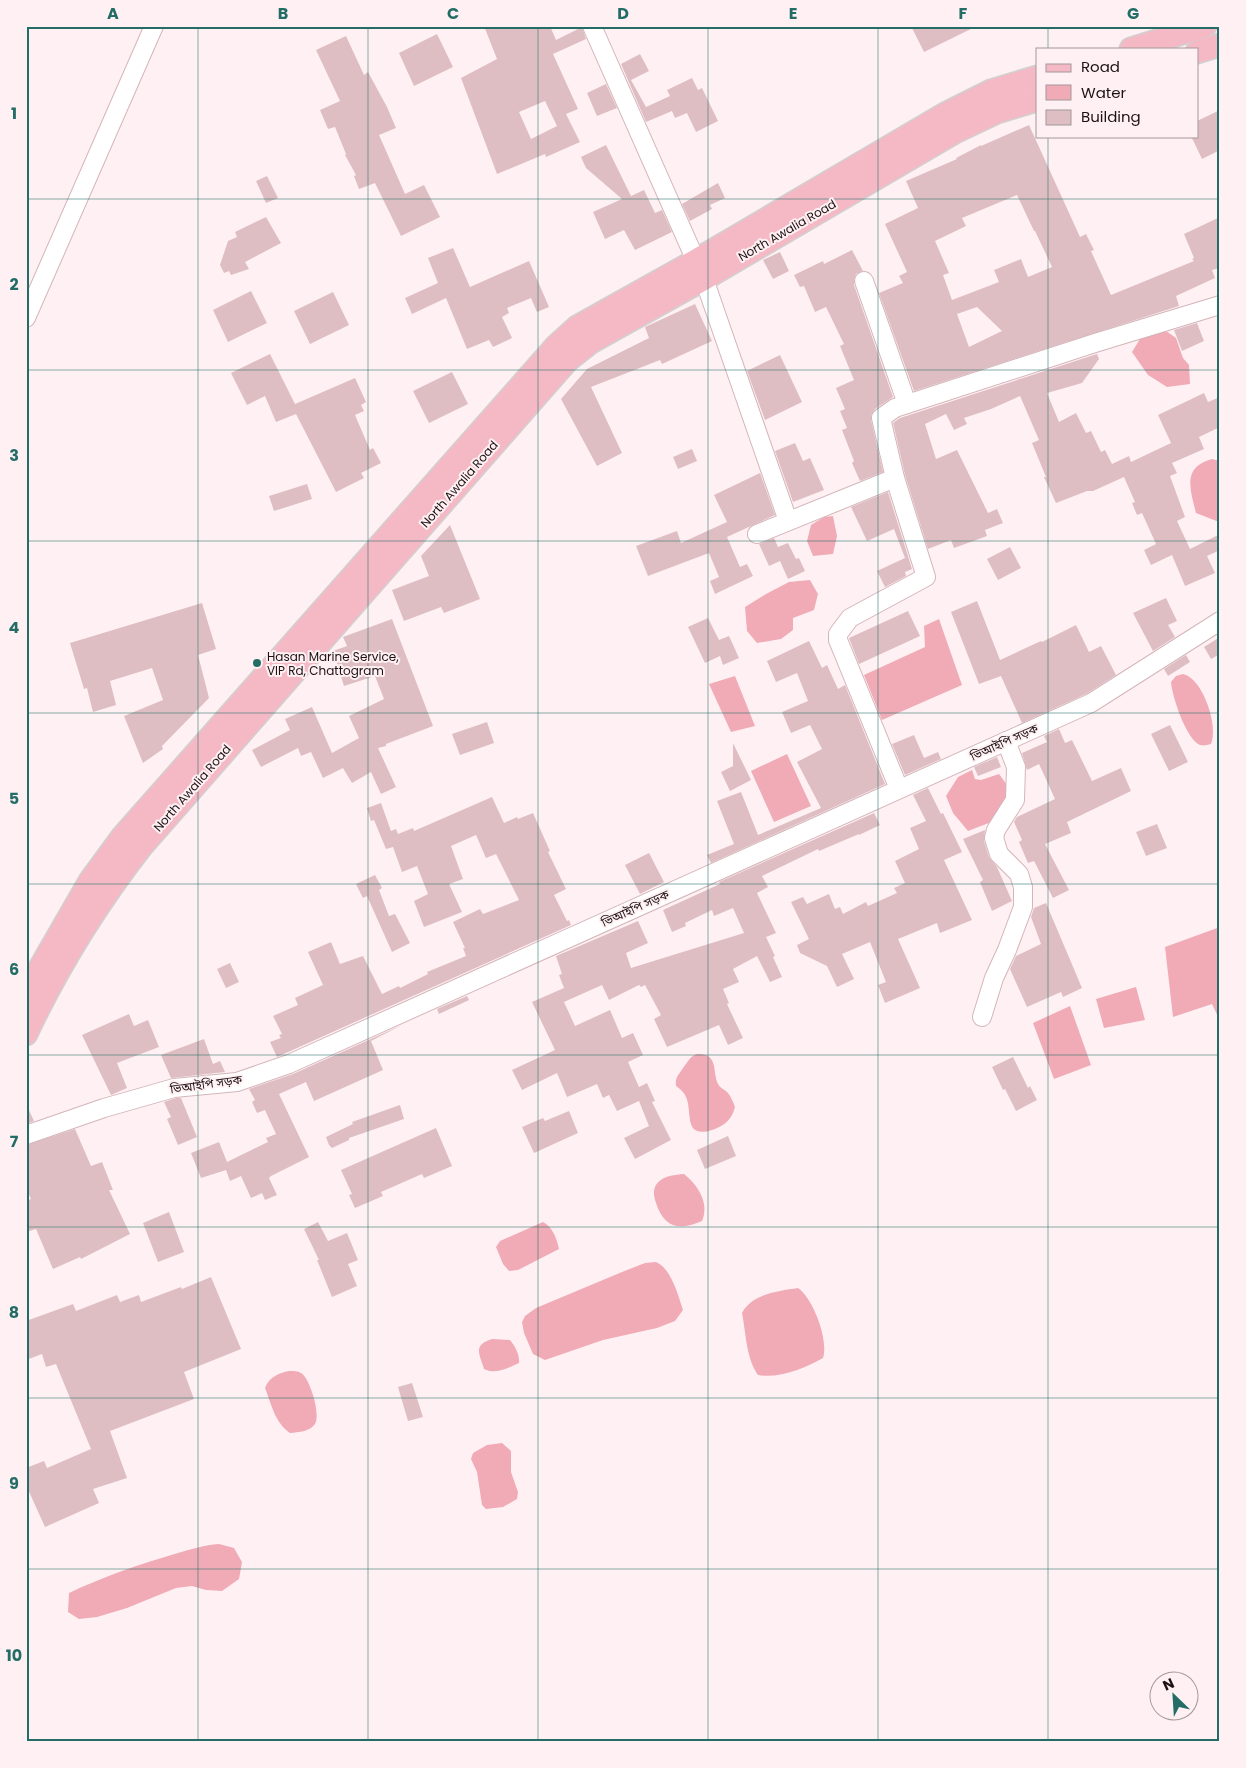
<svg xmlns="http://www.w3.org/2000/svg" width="1246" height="1768" font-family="Poppins,'Noto Sans Bengali',sans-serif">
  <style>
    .water { fill: #f0abb7 }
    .building { fill: #debec3; fill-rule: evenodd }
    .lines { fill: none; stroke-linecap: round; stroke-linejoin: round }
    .minor-casing { stroke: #d4b5ba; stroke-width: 20 }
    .major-casing { stroke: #d2d0d0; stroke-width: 25 }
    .minor { stroke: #fff; stroke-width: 18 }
    .major { stroke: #f4b9c5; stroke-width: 22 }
    .grid { fill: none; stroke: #236d66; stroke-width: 1; stroke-opacity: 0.55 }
    .poi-dot { fill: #236d66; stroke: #fff1f3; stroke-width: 2 }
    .labels { text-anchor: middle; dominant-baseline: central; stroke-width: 4; stroke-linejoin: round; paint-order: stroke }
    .street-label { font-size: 12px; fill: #1c1214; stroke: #fff1f3 }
    .poi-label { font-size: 12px; fill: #1c1214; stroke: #fff1f3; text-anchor: start }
    .neatline { fill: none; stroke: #236d66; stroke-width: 2 }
    .grid-label { font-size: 16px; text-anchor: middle; font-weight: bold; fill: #236d66 }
  </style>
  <rect width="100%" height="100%" fill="#fff1f3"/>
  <g class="water">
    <polygon points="1166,331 1176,338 1183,358 1189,365 1190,384 1167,387 1148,375 1132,352 1140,339"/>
    <path d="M1212,459L1220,461L1219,522L1196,513C1190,489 1182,467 1212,459Z"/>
    <polygon points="833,516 837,536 833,554 813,556 807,541 811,525 824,517"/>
    <polygon points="810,580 818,594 814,610 793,618 793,630 781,639 757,643 747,631 745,607 766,594 789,582"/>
    <polygon points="939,619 962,685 882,720 864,675 925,647 924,626"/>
    <path d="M1183,674C1203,678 1219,727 1211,744C1207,745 1204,746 1200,745C1186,739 1172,696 1171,682L1176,676Z"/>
    <polygon points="735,676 755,726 731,732 709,684"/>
    <polygon points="787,754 811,806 774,822 751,771"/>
    <polygon points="972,770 975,779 981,780 999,774 1007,785 1005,804 994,821 968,831 953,813 946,796 958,777"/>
    <polygon points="1220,927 1220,1021 1212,1004 1173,1017 1165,947"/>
    <polygon points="1136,987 1145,1020 1104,1028 1096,999"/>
    <polygon points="1070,1006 1091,1065 1054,1079 1033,1023"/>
    <path d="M697,1054C719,1053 712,1071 718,1084C720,1088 724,1089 727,1092C731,1096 733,1102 735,1107C732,1118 727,1124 715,1129C682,1141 693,1112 686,1097C684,1092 680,1089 676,1086C675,1076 679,1075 683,1068C688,1062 689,1057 697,1054Z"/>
    <path d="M684,1174C698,1185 710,1204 702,1221C679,1231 664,1228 656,1203C648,1181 665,1175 684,1174Z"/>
    <path d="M543,1222C552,1226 557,1239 559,1249L518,1270L509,1271L503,1264L496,1247L500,1241Z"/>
    <path d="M656,1262C671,1268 678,1295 683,1310L675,1321L657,1328L603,1340L545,1360L533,1354L524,1333L522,1322L525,1316L536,1308L622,1272L645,1263Z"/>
    <path d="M798,1288C813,1298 829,1340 823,1358C805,1368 779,1379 758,1375C746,1358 746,1333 742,1313C752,1294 778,1291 798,1288Z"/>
    <path d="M492,1339L510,1340C515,1346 520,1355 519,1363C508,1368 495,1375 484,1369C479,1353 473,1345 492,1339Z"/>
    <path d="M289,1371C293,1371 298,1371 301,1373C310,1378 321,1415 315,1424C309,1432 299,1432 290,1433C275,1423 271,1403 265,1388C269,1377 279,1373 289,1371Z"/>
    <polygon points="502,1443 511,1451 511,1472 518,1492 517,1499 503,1507 486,1509 482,1505 477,1472 471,1459 473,1453 487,1445"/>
    <path d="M219,1544L234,1548L242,1562L239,1579L222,1591L206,1590L192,1586L176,1588L127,1608L97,1617L79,1619L68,1612L69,1593C105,1576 140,1564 178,1553C192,1549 204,1545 219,1544Z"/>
  </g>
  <g class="building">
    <path d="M484,26H550L556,40L582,27L586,39L553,54L578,109L566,114L580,142L546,157L545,154L497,174L461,78L497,59ZM545,101L557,126L531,139L519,112Z"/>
    <polygon points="911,26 977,26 924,52"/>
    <polygon points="437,34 453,67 414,86 399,53"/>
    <polygon points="346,36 364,75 368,72 387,107 396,128 379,135 405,194 424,185 440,217 401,236 375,183 359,189 354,176 356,175 345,155 346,154 335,127 328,129 320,110 340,101 316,50"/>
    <polygon points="640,54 649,71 631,80 646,107 670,96 667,90 692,78 698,90 702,88 718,121 696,132 687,113 675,118 672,111 646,122 621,64"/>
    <polygon points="606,84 617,108 597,116 587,93"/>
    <polygon points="1220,110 1220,150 1202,159 1191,136 1197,136 1197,121"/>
    <path d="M1029,125L1080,237L1086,234L1094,250L1091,251L1111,295L1194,261L1192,259L1194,258L1184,234L1220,217V268L1212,270L1215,278L1176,296L1179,306L914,391L879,293L903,283L899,276L907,272L885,224L918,208L906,181L957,159L956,158L981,145V146ZM1017,195L1034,231H1035L1052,267L1028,277L1021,259L994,270L999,282L952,300L943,275L949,273L935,241L966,226L962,218ZM977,307L1002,331L969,347L957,314Z"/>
    <polygon points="606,145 631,196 644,190 655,213 662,210 672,232 635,250 624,230 605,239 593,212 622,199 586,168 581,157"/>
    <polygon points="267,176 278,198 266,203 256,181"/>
    <polygon points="718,183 725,198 710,205 712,209 690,221 682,204"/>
    <polygon points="266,217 281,243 245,262 249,269 231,275 229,271 224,273 220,265 228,241 237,237 235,232"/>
    <polygon points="453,248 470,287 529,261 549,307 537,312 531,298 507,308 509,313 502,317 512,338 493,347 489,340 467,349 446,298 412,314 405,298 438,283 428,258"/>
    <polygon points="852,250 863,271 856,274 854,280 854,285 893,397 875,409 871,415 871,420 883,472 860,481 852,463 854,461 842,430 847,428 840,411 845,409 836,388 854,380 840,346 844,344 826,307 815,312 804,286 800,287 794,275 823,261 824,264"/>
    <polygon points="780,252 789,271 773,279 763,260"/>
    <polygon points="251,291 267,323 228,342 213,310"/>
    <polygon points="333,292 349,325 310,344 294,311"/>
    <polygon points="695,304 712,341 662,364 660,360 591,387 622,453 597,466 561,399 587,369 649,338 645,327"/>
    <polygon points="1197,323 1204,341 1182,351 1174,330"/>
    <polygon points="270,354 295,404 355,378 366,402 361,405 364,411 355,415 370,450 373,448 381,463 361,473 364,478 336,492 296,414 276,422 265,396 247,405 231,373"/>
    <polygon points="1097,354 1099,359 1082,383 1047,393 1059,422 1076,413 1086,433 1091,431 1101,452 1105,450 1112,464 1129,456 1131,462 1171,443 1158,415 1204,393 1208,402 1220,397 1220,427 1199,437 1204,449 1172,463 1177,473 1170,476 1185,517 1177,521 1190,549 1220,534 1220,550 1207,556 1215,573 1185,586 1172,555 1151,565 1144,550 1156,544 1142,513 1137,515 1132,503 1135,502 1124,477 1093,491 1087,491 1056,503 1044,477 1046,477 1032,443 1039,440 1020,396 991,409 964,418 967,424 954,430 946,414 925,424 936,459 957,450 988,513 997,509 1003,523 985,530 987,536 954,548 951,540 928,549 905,475 893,423 900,418"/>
    <polygon points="780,355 802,402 765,420 747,371"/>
    <polygon points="452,372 468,404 429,423 413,391"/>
    <polygon points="795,443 803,461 810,458 824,490 793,502 775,451"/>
    <polygon points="692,449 697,461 678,469 673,457"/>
    <polygon points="760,473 775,515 727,537 740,567 747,564 753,576 715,594 710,581 719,577 709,553 648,576 636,546 677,531 681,543 727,522 714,495"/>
    <polygon points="307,484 312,499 274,511 269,496"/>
    <polygon points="888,492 912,569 905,572 906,576 885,587 877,571 905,558 894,529 867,541 851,507"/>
    <polygon points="450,525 480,599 444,613 441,607 404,621 392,590 429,576 421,556"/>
    <polygon points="774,538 778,547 788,543 796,559 799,558 805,571 788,579 780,561 769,566 759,544"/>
    <polygon points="1010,547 1021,568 998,580 987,559"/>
    <polygon points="1166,598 1177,621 1168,625 1175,637 1153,651 1133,613"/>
    <polygon points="977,601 1000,660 1041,641 1042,642 1076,625 1089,652 1101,646 1116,675 1086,694 1022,723 1001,676 979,684 951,612"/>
    <polygon points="202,603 216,649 198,655 209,698 162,746 163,749 143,763 124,716 163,700 152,668 110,681 116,705 93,712 87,688 84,689 70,643"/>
    <polygon points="908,611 920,636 859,664 849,638"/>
    <polygon points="708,618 719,640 729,636 739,658 723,665 720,656 705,663 688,627"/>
    <polygon points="392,619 433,726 386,744 386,746 378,748 396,787 381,794 371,772 352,783 343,768 323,778 311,752 301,756 298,748 261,767 252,750 290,730 285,719 312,707 332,753 359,738 349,716 384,699 375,676 344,686 333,651 347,646 343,637"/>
    <polygon points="1220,637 1220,654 1211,659 1204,647"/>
    <polygon points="809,641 822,668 827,665 838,689 845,685 885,784 711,863 707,855 734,844 717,801 741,792 758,835 821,808 797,762 822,749 810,725 791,733 782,712 808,701 797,673 776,682 767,661"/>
    <polygon points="1186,655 1190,662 1168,676 1164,669"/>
    <polygon points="487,722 494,743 460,755 452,734"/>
    <polygon points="1170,725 1188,762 1169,771 1151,734"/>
    <polygon points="1059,729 1065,743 1072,740 1092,781 1121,768 1131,791 1067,822 1071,833 1045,844 1069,890 1053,898 1034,861 1028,863 1019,842 1022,840 1014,822 1017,817 1055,799 1039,764 1027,770 1022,753 1047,742 1044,736"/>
    <polygon points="914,735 924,758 938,752 941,759 905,775 892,744"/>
    <polygon points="733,743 751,780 730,791 721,772 733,766"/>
    <polygon points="997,757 1001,767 978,776 974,767"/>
    <polygon points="928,788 941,814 943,813 962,852 944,860 972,920 940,933 937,923 898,939 920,988 885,1003 878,985 886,982 870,942 842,954 854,979 837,987 827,966 800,953 797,945 809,939 791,902 803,897 807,904 829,894 835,909 840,907 843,914 866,902 868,906 897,893 894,888 905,883 895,861 919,849 910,828 926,821 913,795"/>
    <polygon points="492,797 504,823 517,817 518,819 533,813 550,851 548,852 566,889 554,895 567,921 569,920 571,925 277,1057 270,1042 281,1038 279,1035 282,1034 273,1016 298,1005 295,998 323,985 308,952 331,942 340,964 363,956 382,994 399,986 400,988 428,974 427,972 466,956 463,948 465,948 453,922 480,909 483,914 519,900 496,854 486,858 476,835 451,846 463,879 449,884 462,912 424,927 414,901 428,894 417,866 402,872 393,847 386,849 374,820 371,821 367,808 381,803 391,831 396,829 398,834 413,828 414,831"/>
    <polygon points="874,813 880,825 859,835 859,834 819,851 818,849 762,876 768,887 757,893 776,933 766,937 775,956 773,957 782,977 770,982 757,956 733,969 739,982 723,989 729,1003 727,1004 743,1038 728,1045 719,1025 667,1047 654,1019 661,1015 645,985 641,987 639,985 609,1000 602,985 564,1002 575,1026 610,1010 622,1038 633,1033 643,1055 628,1062 639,1087 647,1083 655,1101 652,1102 671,1140 635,1159 624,1138 649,1126 639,1101 617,1111 609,1095 603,1098 597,1084 567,1097 557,1073 522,1090 512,1070 555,1050 532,1002 564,988 559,975 562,974 556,956 638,921 648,943 626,953 631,968 744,933 733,908 714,916 712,910 685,923 686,926 672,932 663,910 720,884 719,882"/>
    <polygon points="1157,824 1167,848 1146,856 1136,832"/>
    <polygon points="985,830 984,841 989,857 997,867 1012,901 992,911 980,882 983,880 963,839"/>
    <polygon points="649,853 664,882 640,894 625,865"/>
    <polygon points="375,875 382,888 379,890 389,916 395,914 410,943 392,952 367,896 363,898 356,884"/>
    <polygon points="1046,903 1082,988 1063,997 1061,992 1027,1007 1010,969 1016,956 1041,944 1031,917 1034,908"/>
    <polygon points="230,963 239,982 226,988 217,969"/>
    <polygon points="467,996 469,1000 439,1014 437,1009"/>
    <polygon points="129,1014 134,1026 148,1020 159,1047 117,1063 127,1088 111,1095 82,1035"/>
    <polygon points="402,1025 371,1041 383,1070 314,1101 306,1082 279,1094 309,1157 271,1176 269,1178 277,1195 265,1200 262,1193 251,1198 241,1176 230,1181 226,1170 201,1178 191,1153 219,1142 227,1162 268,1142 266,1138 276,1134 265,1110 257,1113 252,1102 255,1100 249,1089 293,1074"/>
    <polygon points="204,1039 213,1064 220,1061 225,1072 171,1078 161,1055"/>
    <polygon points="1013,1057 1028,1088 1030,1086 1037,1100 1016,1111 1005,1089 1003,1090 992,1067"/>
    <polygon points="176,1098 181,1098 197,1137 178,1145 167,1119 171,1117 164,1102"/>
    <polygon points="26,1104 34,1121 26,1124"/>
    <polygon points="400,1105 404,1119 349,1138 349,1140 332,1148 329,1145 326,1137 353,1124 352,1122"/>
    <polygon points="569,1111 578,1133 534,1153 522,1127 543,1118 545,1121"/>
    <polygon points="436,1128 452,1166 424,1178 422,1174 381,1192 383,1196 355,1208 349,1195 352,1194 341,1170"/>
    <polygon points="75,1129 91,1166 102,1162 113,1190 109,1190 130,1234 81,1259 80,1257 53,1269 36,1229 26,1232 26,1201 31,1199 26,1188 26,1145"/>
    <polygon points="728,1136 736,1156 705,1169 697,1150"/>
    <polygon points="169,1212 184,1252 158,1262 143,1223"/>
    <polygon points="318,1222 328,1241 347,1233 358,1260 348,1264 357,1286 332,1297 317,1260 319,1260 304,1229"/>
    <polygon points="211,1277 241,1349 184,1372 194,1399 110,1431 127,1478 93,1489 99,1503 45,1527 26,1485 26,1468 44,1461 47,1468 91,1449 56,1364 46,1367 42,1354 26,1360 26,1321 73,1304 76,1311 117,1295 120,1302 139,1295 141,1302 181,1287 182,1289"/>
    <polygon points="412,1383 423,1417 408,1421 398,1387"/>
  </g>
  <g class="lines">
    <g class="minor-casing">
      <g id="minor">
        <polyline points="592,26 704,279 788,521"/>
        <polyline points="864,281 907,404"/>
        <polyline points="26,318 154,26"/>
        <polyline points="757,534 895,478"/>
        <polyline points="899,789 838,640 838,634 850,618 926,577 895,478 881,418 895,408 1095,343 1220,305"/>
        <polyline points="982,1017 994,978 1007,950 1023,907 1023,887 1019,874 999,854 994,838 996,830 1015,800 1016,767 1006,741"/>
        <polyline points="26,1135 104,1108 174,1088 237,1082 289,1064 1091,703 1220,621"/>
      </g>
    </g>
    <g class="major-casing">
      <g id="major">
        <polyline points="1131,49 1205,26"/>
        <polyline points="1197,52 1220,45"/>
        <polyline points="26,992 90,881 123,836 556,346 577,327 695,261 945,114 991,91 1037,77"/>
        <path d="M26,1034C57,968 96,905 141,847L567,361L591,342L704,279L955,132L997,112L1037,100"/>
      </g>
    </g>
    <use href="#minor" class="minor"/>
    <use href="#major" class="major"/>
  </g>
  <path class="grid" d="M198,26V1742M368,26V1742M538,26V1742M708,26V1742M878,26V1742M1048,26V49M1048,136V1742M26,199H1220M26,370H1220M26,541H1220M26,713H1220M26,884H1220M26,1055H1220M26,1227H1220M26,1398H1220M26,1569H1220"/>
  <circle class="poi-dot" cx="257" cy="663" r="5"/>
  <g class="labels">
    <g class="street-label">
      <text transform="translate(787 230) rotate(-30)">North Awalia Road</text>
      <text transform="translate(459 484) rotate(-49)">North Awalia Road</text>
      <text transform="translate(1004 742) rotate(-24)">ভিআইপি সড়ক</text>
      <text transform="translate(192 788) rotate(-49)">North Awalia Road</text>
      <text transform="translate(635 908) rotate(-24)">ভিআইপি সড়ক</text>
      <text transform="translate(206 1084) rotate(-8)">ভিআইপি সড়ক</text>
    </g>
    <g class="poi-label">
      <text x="267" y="656">Hasan Marine Service,<tspan x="267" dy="14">VIP Rd, Chattogram</tspan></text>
    </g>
  </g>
  <rect width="1246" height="1768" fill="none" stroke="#fff1f3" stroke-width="55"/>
  <rect x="1036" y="48" width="162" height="90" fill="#fff1f3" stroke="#a4989a"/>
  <rect x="1046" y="64" width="25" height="8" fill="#f4b9c5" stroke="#a4989a"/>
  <text x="1081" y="72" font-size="15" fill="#1c1214">Road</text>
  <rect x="1046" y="85" width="25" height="15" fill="#f0abb7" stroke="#a4989a"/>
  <text x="1081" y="98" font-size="15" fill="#1c1214">Water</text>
  <rect x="1046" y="110" width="25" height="15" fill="#debec3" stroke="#a4989a"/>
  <text x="1081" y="122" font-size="15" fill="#1c1214">Building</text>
  <g transform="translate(1174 1696) rotate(335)"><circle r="24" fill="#fff1f3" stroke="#a4989a"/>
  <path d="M0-4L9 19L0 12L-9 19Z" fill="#236d66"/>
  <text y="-8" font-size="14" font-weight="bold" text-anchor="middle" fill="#1c1214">N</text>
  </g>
  <rect x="28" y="28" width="1190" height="1712" class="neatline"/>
  <g class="grid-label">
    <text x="113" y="19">A</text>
    <text x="283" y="19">B</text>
    <text x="453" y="19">C</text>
    <text x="623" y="19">D</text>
    <text x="793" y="19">E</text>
    <text x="963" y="19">F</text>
    <text x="1133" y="19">G</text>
    <text x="14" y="119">1</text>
    <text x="14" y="290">2</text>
    <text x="14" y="461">3</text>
    <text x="14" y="633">4</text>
    <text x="14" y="804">5</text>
    <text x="14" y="975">6</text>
    <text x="14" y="1147">7</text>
    <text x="14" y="1318">8</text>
    <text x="14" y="1489">9</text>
    <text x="14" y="1661">10</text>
  </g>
</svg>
